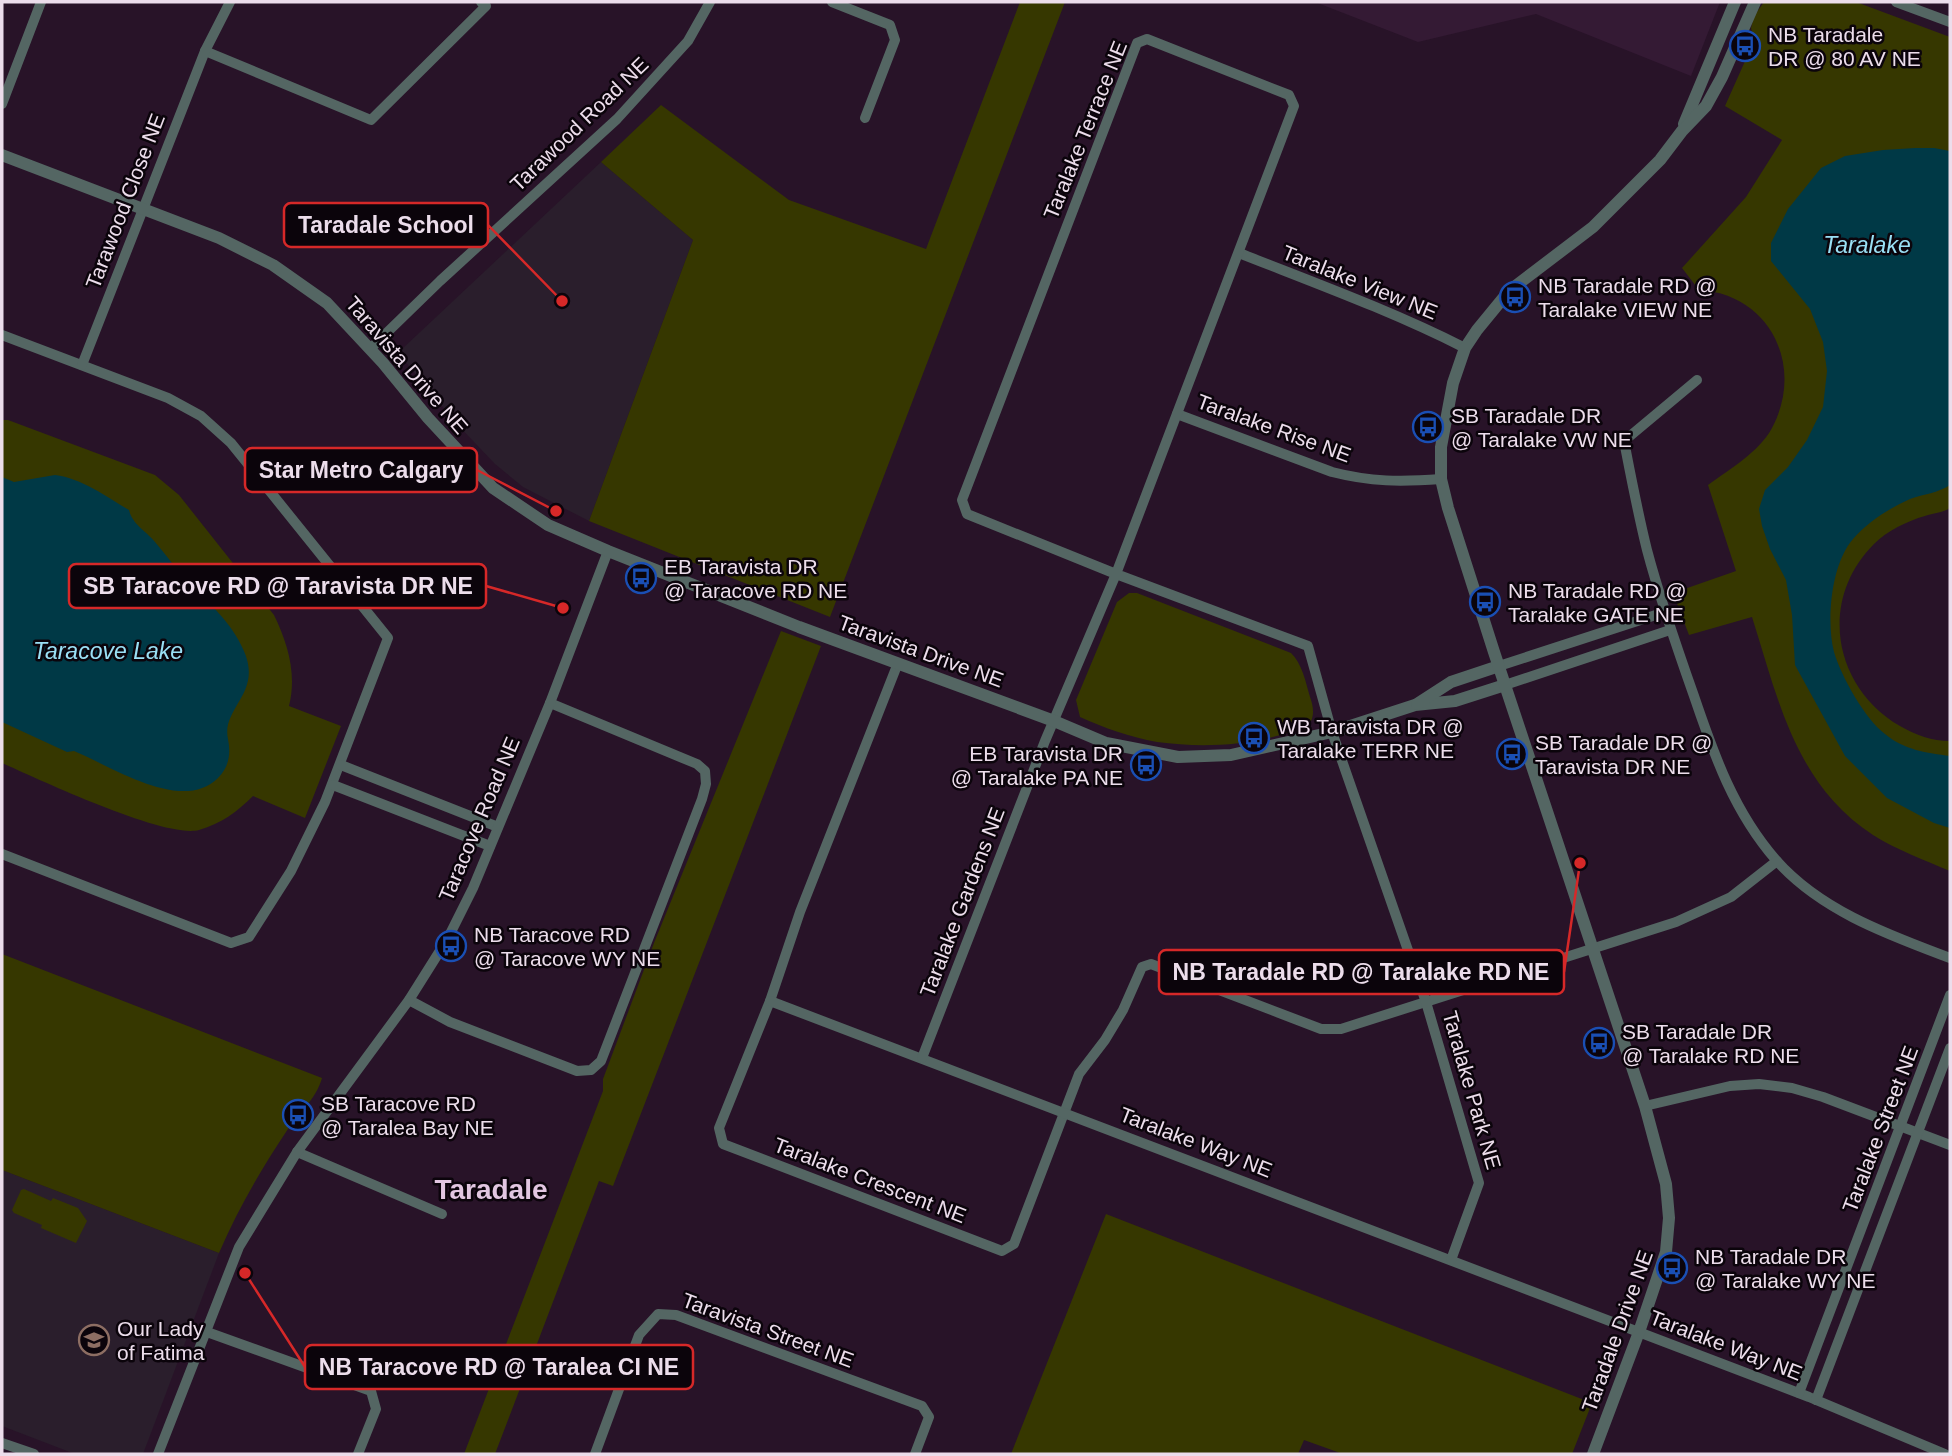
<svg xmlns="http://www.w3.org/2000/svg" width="1952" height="1456" font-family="Arial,sans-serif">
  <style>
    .built { fill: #341a34 }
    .education { fill: #2a1e2c }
    .green { fill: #363700 }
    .water { fill: #003946 }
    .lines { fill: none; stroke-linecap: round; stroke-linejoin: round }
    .minor { stroke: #546663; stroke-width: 10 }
    .tertiary { stroke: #546663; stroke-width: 12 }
    .labels { text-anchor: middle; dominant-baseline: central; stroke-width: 5; stroke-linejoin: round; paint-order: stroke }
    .poi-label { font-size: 21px; fill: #ecddeb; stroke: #0b040b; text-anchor: start }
    .street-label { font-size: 21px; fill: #ecddeb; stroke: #0b040b }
    .water-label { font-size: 23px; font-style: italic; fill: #9ae0f5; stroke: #0b040b }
    .district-label { font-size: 28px; font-weight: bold; fill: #e2c6e1; stroke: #0b040b }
    .leader { fill: none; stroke: #d62828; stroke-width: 2.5 }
    .callout-dot { fill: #d62828; stroke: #0b040b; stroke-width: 2.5 }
    .callout { fill: #0b040b; stroke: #d62828; stroke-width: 2.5 }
    .callout-label { font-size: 23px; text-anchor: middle; font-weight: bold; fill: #ecddeb }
  </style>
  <rect width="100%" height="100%" fill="#281328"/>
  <polygon class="built" points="1315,2 1720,2 1691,76 1536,14 1418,42"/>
  <g class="education">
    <polygon points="601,162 693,240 589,521 523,487 495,464 455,422 400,355 401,350"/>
    <polygon points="2,1170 219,1253 143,1454 75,1454 2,1426"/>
  </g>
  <g class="green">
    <polygon points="1020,2 1065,2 830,617 589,521 693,240 601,162 661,105 789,200 926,249"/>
    <path d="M1764,2H1856L1950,37V508C1942,513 1933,513 1925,516C1907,521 1887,531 1874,544C1818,600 1833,687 1900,726C1916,735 1932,741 1950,741V871C1924,860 1897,850 1873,835C1795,784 1778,699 1752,617L1689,635L1673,593L1736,571L1708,485C1730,469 1759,452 1772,428C1805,366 1770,294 1699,290L1682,268L1746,197L1782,140L1725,106L1754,41L1751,28L1754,16Z"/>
    <path d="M2,420H8L155,475L179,495L274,615C288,644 297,674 289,706L341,726L305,818L253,796C237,812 222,823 199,830C165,839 38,779 2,763Z"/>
    <path d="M1129,593H1137L1291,653C1302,663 1306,683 1310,697C1313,705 1315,715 1310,723C1306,728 1296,730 1290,732C1248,746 1201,748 1157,742C1130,737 1104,728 1080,717L1076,700L1117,602Z"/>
    <polygon points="781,631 821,646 613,1186 599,1181 495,1454 464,1454 603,1091 603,1079 654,943"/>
    <path d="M2,954L322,1078C316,1100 298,1113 286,1132C260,1171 237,1211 219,1253L2,1170Z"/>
    <polygon points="24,1189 51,1201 53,1198 78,1208 87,1221 76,1243 41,1228 42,1225 14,1213 12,1210 21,1190"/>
    <polygon points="1106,1214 1592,1403 1572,1454 1343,1454 1304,1440 1298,1454 1011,1454"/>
  </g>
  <g class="water">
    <path d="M1915,148H1934L1950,151V485C1938,493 1924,494 1910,499C1888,509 1869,521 1853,539C1831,564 1826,621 1834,652C1841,676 1865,719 1885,734C1904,750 1927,753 1950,756V828L1934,823L1887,798L1845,756L1795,665L1792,615L1786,580L1770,549L1762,526L1759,509L1765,490L1788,467L1807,440L1823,407L1827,371L1823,342L1810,309L1771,261V243L1788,209L1821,168L1845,156L1883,150Z"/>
    <path d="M55,475C81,478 107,497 129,510C132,524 146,531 155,542C167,556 177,570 189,583C208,602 232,623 243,649C264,693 221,707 228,739C231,754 229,767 218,778C182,814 111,766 74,751L67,752L2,722V477L14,482Z"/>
  </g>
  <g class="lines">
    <g class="minor">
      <polyline points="832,2 890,25 895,40 865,118"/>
      <polyline points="1896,2 1950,22"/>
      <polyline points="205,51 371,120 486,6 481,2"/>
      <polyline points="2,104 41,2"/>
      <path d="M1239,253C1315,283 1392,311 1465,348"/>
      <polyline points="2,335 168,398 201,416 231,443 388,638 325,802 291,871 249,937 231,943 2,854"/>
      <polyline points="370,349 440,281 617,119 688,41 710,2"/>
      <polyline points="82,365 205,51 230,2"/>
      <path d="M1697,380L1624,441C1631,477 1638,514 1647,550C1660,599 1677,648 1694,696C1714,755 1734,812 1776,860C1821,911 1889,935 1950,958"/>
      <path d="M1177,414L1332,472C1371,482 1401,482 1441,479"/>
      <polyline points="898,663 800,912 770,1001 719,1128 723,1144 1002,1251 1014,1244 1079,1074 1105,1040 1123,1010 1142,967 1151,964 1321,1029 1341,1029 1676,922 1731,897 1777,861"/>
      <polyline points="1499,666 1665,612"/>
      <polyline points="1505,685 1670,630"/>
      <polyline points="341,765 498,827"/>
      <polyline points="333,785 490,846"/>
      <polyline points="409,1000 450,1022 577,1071 591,1070 601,1061 702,799 706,784 705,771 697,764 550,703"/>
      <polyline points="770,1001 1809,1397 1945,1454"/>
      <polyline points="922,1058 1045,741 1116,574 1294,106 1289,95 1147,39 1137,43 962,500 967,514 1116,574 1308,646 1332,732 1426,1002 1479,1183 1451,1260"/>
      <polyline points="1645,1106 1730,1086 1759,1084 1792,1088 1823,1097 1950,1145"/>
      <polyline points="297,1152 442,1214"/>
      <polyline points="207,1332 371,1391 376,1409 358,1454"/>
      <polyline points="1799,1393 1950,995"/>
      <polyline points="1816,1400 1950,1048"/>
      <polyline points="2,1443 34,1454"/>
      <polyline points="158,1454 239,1247 297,1152 409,1000 448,938 473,888 550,703 608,551"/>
      <polyline points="595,1454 639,1335 658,1314 676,1315 922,1406 929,1417 915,1454"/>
    </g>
    <g class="tertiary">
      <polyline points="1684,124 1735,2"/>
      <polyline points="2,155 219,238 273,265 327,303 383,363 428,418 493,488 548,525 608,551 799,627 1054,721 1106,743 1178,757 1231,755 1332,732 1415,705 1455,701 1505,685"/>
      <polyline points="1417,704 1451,682 1499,666"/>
      <polyline points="1593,1454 1639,1332 1666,1252 1669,1218 1666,1184 1645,1106 1494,652 1448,508 1441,479 1441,447 1453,383 1465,348 1477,330 1509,291 1593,227 1660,160 1682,131 1706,106 1722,77 1755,2"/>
    </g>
  </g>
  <defs>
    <g id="bus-ring" transform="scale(1.575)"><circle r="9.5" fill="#0b040b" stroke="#1a4fb4" stroke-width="1.5"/><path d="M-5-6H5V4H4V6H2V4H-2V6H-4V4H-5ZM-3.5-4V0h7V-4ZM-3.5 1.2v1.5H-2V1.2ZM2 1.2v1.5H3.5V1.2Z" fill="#1a4fb4"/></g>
    <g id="school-ring" transform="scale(1.575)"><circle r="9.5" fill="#0b040b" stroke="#8d6e63" stroke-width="1.5"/><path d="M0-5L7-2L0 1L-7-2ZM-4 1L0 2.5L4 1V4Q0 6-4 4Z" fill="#8d6e63"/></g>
  </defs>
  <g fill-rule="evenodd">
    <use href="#bus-ring" x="1745" y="46"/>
    <use href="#bus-ring" x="1515" y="297"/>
    <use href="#bus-ring" x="1428" y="427"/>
    <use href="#bus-ring" x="641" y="578"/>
    <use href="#bus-ring" x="1485" y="602"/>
    <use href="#bus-ring" x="1254" y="738"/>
    <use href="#bus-ring" x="1512" y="754"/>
    <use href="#bus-ring" x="1146" y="765"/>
    <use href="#bus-ring" x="451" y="946"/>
    <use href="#bus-ring" x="1599" y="1043"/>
    <use href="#bus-ring" x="298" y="1115"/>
    <use href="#bus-ring" x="1672" y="1268"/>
    <use href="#school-ring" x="94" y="1340"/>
  </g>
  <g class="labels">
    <g class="poi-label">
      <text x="1768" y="34">NB Taradale<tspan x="1768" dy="24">DR @ 80 AV NE</tspan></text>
      <text x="1538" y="285">NB Taradale RD @<tspan x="1538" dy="24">Taralake VIEW NE</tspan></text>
      <text x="1451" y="415">SB Taradale DR<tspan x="1451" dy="24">@ Taralake VW NE</tspan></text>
      <text x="664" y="566">EB Taravista DR<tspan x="664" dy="24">@ Taracove RD NE</tspan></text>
      <text x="1508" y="590">NB Taradale RD @<tspan x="1508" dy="24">Taralake GATE NE</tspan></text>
      <text x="1277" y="726">WB Taravista DR @<tspan x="1277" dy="24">Taralake TERR NE</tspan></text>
      <text x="1535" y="742">SB Taradale DR @<tspan x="1535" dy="24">Taravista DR NE</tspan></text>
      <text x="1123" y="753" text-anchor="end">EB Taravista DR<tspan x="1123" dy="24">@ Taralake PA NE</tspan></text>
      <text x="474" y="934">NB Taracove RD<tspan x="474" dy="24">@ Taracove WY NE</tspan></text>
      <text x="1622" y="1031">SB Taradale DR<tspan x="1622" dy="24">@ Taralake RD NE</tspan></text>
      <text x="321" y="1103">SB Taracove RD<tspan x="321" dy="24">@ Taralea Bay NE</tspan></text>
      <text x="1695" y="1256">NB Taradale DR<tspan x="1695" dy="24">@ Taralake WY NE</tspan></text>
      <text x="117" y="1328">Our Lady<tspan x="117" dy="24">of Fatima</tspan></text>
    </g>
    <g class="street-label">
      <text transform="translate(579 124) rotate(-44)">Tarawood Road NE</text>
      <text transform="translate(1085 130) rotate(-68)">Taralake Terrace NE</text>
      <text transform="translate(125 201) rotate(-69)">Tarawood Close NE</text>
      <text transform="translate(1360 282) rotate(22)">Taralake View NE</text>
      <text transform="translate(407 365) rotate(49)">Taravista Drive NE</text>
      <text transform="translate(1274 428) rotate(20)">Taralake Rise NE</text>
      <text transform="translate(921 651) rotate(20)">Taravista Drive NE</text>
      <text transform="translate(479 819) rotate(-67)">Taracove Road NE</text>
      <text transform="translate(962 902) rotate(-69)">Taralake Gardens NE</text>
      <text transform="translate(1472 1090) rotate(74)">Taralake Park NE</text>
      <text transform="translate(1880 1129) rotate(-69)">Taralake Street NE</text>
      <text transform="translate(1196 1142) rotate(21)">Taralake Way NE</text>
      <text transform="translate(870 1180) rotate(21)">Taralake Crescent NE</text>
      <text transform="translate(768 1330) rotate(20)">Taravista Street NE</text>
      <text transform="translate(1617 1331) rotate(-70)">Taradale Drive NE</text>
      <text transform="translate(1726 1345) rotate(21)">Taralake Way NE</text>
    </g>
    <g class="water-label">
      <text x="1867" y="245">Taralake</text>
      <text x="108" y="651">Taracove Lake</text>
    </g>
    <g class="district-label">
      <text x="491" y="1189">Taradale</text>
    </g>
  </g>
  <path class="leader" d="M562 301L488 225M556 511L477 470M563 608L486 586M1580 863L1564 972M245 1273L305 1367"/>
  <g class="callout-dot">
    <circle cx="562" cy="301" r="7"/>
    <circle cx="556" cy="511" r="7"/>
    <circle cx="563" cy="608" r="7"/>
    <circle cx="1580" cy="863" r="7"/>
    <circle cx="245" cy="1273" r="7"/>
  </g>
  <g class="callout">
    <rect x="284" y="203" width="204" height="44" rx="7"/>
    <rect x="245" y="448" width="232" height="44" rx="7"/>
    <rect x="69" y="564" width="417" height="44" rx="7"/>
    <rect x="1159" y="950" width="405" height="44" rx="7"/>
    <rect x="305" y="1345" width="388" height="44" rx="7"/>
  </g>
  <g class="callout-label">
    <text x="386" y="233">Taradale School</text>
    <text x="361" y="478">Star Metro Calgary</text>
    <text x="278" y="594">SB Taracove RD @ Taravista DR NE</text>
    <text x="1361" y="980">NB Taradale RD @ Taralake RD NE</text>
    <text x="499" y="1375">NB Taracove RD @ Taralea CI NE</text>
  </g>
  <rect width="1952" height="1456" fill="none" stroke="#ecddeb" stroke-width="7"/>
</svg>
